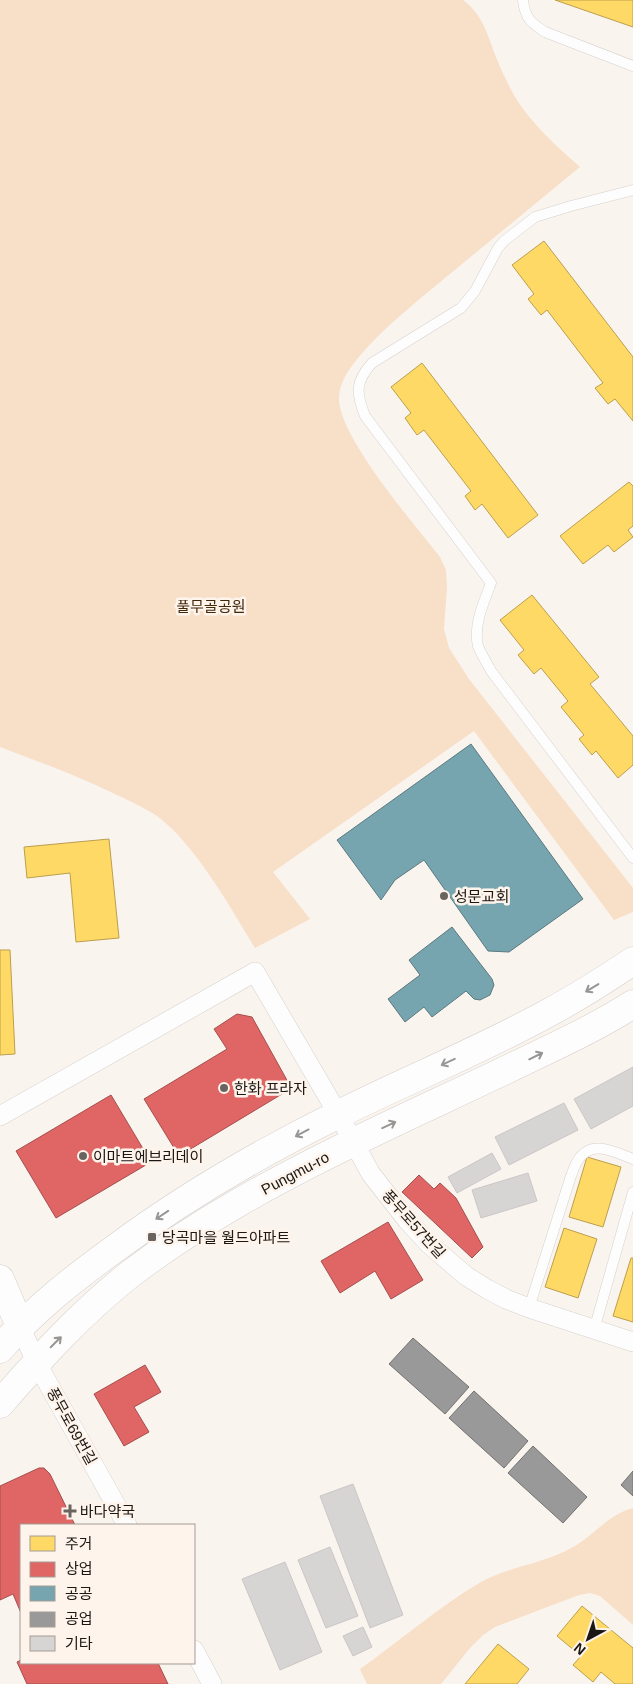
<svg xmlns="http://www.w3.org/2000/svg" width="633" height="1684" font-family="Helvetica,'Noto Sans KR',sans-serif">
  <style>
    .green { fill: #f7dfc8 }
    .homes { fill: #ffd966; stroke: #bb9f4d }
    .shops { fill: #e06666; stroke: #a54e4d }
    .public { fill: #76a5af; stroke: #5b7a80 }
    .industry { fill: #999; stroke: #737271 }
    .building { fill: #d7d4d4; stroke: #cbc7c7 }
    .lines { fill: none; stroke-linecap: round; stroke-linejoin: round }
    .lane-casing { stroke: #d6d1cd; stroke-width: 11 }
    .street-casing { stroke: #d6d1cd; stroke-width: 20 }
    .secondary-casing { stroke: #d6d1cd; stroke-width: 29 }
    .lane { stroke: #fefdfd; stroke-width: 10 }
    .street { stroke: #fefdfd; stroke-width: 19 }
    .secondary { stroke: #fefdfd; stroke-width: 28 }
    .oneway { stroke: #989694 }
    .poi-dot { fill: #696460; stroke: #fef4eb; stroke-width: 2 }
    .labels { text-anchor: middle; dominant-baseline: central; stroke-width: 5; stroke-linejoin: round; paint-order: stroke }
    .park-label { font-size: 15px; fill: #41280b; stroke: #fef4eb }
    .poi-label { font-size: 15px; fill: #1b1713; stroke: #fef4eb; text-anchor: start }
    .street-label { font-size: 15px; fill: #1b1713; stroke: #fef4eb }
  </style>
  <rect width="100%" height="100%" fill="#faf4ef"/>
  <g class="green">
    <path d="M0,0H463C484,15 489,40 498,62C503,74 509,86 515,97C532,124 556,146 580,167C535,204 490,241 445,278C415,303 383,328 358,358C349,369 339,383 339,398C338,436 415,525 440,557L446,570L447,587L444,629L449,648L469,679L633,888V912L614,920L474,731L273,872L310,919L255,948C230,907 195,844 157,816C145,808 130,801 117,795C79,776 39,762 0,747Z"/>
    <path d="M633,1508V1625L600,1596L590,1593L579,1595L495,1627L483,1635L470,1648L441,1684H367L360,1669C400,1641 438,1607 481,1582C510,1566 544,1564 573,1547C595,1535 607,1515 633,1508Z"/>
  </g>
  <g class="homes">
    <polygon points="555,0 633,0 633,27"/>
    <polygon points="544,241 633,357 633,421 615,399 608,404 595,388 603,383 547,310 541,315 528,299 534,294 512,265"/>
    <polygon points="422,363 538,515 508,538 482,504 475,510 465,496 471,491 424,430 417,435 405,418 411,413 391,387"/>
    <polygon points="629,482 633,486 633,526 628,530 633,537 614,552 608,545 583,564 560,536"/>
    <polygon points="532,595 599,677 590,684 633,736 633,765 618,778 596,751 592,755 579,739 584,735 561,707 568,701 541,668 534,674 518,655 524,650 500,620"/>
    <polygon points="109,839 119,938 76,942 70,873 27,878 24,847"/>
    <polygon points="0,950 10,950 15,1054 0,1055"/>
    <polygon points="587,1157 621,1167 603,1227 569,1217"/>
    <polygon points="564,1228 597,1239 578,1298 545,1287"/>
    <polygon points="631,1258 633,1258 633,1322 613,1316"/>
    <polygon points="582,1606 633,1648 633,1684 615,1684 601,1672 593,1682 573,1665 581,1656 557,1636"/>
    <polygon points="498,1644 529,1669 517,1684 465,1684"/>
  </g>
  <g class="shops">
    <polygon points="237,1014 252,1017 288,1082 282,1094 179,1156 144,1099 227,1049 214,1029"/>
    <polygon points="111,1095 151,1162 56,1218 16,1151"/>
    <polygon points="419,1175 434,1189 440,1183 456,1198 483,1247 472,1258 402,1192"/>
    <polygon points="388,1222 423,1280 391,1299 375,1271 340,1293 321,1261"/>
    <polygon points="145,1365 161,1392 134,1407 149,1432 124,1446 94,1394"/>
    <polygon points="39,1468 44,1468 50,1474 75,1525 21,1525 21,1613 13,1594 0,1600 0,1486"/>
    <polygon points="21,1660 21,1663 158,1663 168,1684 27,1684 17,1662"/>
  </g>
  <g class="public">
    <polygon points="471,744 583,899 509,952 488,951 424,860 395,880 381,900 337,840"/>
    <polygon points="452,927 492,979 494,985 490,995 480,1000 474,999 466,991 432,1017 424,1007 405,1022 388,999 420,975 409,960"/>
  </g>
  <g class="industry">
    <polygon points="413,1338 469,1387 445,1414 389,1364"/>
    <polygon points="474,1391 528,1441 504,1468 449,1418"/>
    <polygon points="533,1446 587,1497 563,1523 508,1473"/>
    <polygon points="633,1471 633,1496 621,1485"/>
  </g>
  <g class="building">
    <polygon points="633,1067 633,1106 591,1129 574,1099"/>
    <polygon points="564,1103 578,1130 509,1165 495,1137"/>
    <polygon points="492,1153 501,1169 457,1193 448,1177"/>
    <polygon points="528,1173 537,1201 481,1218 472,1190"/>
    <polygon points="353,1484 403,1615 370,1628 320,1496"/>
    <polygon points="330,1547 358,1616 326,1628 298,1560"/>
    <polygon points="285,1562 322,1652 280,1670 242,1579"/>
    <polygon points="363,1627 372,1647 353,1656 343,1636"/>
  </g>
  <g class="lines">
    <g class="lane-casing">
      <g id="lane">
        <path d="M523,0C525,18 530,22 545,32L633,66"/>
        <path d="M633,190L571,206L535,217L504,241L498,248L475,291L461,308L372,363C355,382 356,393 365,416L491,583C484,602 473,625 478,646C481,654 487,663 491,671L633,858"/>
        <path d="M529,1308L570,1179C572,1173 575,1165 578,1160C592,1139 614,1152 633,1159"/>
        <polyline points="594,1330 633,1192"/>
      </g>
    </g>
    <g class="street-casing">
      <g id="street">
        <polyline points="0,1116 255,972 338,1114 371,1174 407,1220 429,1244 466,1276 487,1289 506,1299 529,1308 633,1342"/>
        <polyline points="20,1326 36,1362 127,1525"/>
        <polyline points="194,1650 212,1684"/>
      </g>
    </g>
    <g class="secondary-casing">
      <g id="secondary">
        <polyline points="0,1279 20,1326"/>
        <path d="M0,1349C32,1311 73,1279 113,1250C184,1197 260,1153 339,1114C409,1079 481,1050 550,1012C578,997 606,979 633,961"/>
        <path d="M0,1404C40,1358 81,1313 129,1275C198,1222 276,1180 354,1142C415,1112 478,1084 539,1054C571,1039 604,1023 633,1004"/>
      </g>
    </g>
    <use href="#lane" class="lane"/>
    <use href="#street" class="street"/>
    <use href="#secondary" class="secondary"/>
  </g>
  <defs><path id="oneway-shaft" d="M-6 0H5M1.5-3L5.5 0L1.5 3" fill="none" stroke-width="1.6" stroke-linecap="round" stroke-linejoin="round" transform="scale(1.25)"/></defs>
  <g class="oneway">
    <use href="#oneway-shaft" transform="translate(592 988) rotate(149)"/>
    <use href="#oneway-shaft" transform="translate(536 1056) rotate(-26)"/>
    <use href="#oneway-shaft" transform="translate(448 1062) rotate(155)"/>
    <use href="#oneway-shaft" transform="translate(389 1125) rotate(-25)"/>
    <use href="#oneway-shaft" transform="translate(302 1133) rotate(152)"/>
    <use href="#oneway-shaft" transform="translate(162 1215) rotate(146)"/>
    <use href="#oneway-shaft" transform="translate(56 1342) rotate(-45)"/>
  </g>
  <g class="poi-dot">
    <circle cx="444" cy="896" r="5"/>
    <circle cx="224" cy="1088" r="5"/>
    <circle cx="83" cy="1156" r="5"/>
    <rect x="147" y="1232" width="10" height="10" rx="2.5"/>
    <path d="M67.5 1503.5h5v5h5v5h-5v5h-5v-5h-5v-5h5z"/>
  </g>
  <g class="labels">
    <g class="park-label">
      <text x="211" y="606">풀무골공원</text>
    </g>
    <g class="poi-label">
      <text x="454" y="896">성문교회</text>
      <text x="234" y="1088">한화 프라자</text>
      <text x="93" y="1156">이마트에브리데이</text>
      <text x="162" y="1237">당곡마을 월드아파트</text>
      <text x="80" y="1511">바다약국</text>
    </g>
    <g class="street-label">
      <text transform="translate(295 1173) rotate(-28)">Pungmu-ro</text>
      <text transform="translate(414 1224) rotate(48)">풍무로57번길</text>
      <text transform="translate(72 1426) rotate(61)">풍무로69번길</text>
    </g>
  </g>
  <rect x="20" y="1524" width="175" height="140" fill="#fef4eb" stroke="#a39c95"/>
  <rect x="30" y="1536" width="25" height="15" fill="#ffd966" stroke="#a39c95"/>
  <text x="65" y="1549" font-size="15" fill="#1b1713">주거</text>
  <rect x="30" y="1562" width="25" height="15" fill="#e06666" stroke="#a39c95"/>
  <text x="65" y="1574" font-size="15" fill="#1b1713">상업</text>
  <rect x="30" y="1586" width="25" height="15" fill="#76a5af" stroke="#a39c95"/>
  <text x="65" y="1599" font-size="15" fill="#1b1713">공공</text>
  <rect x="30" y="1612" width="25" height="15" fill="#999999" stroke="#a39c95"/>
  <text x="65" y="1624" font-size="15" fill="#1b1713">공업</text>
  <rect x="30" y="1636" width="25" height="15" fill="#d7d4d4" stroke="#a39c95"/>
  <text x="65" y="1649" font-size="15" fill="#1b1713">기타</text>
  <g transform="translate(588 1639) rotate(220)" stroke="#fef4eb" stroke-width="4" paint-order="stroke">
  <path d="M0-4L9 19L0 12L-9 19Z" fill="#1b1713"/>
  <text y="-8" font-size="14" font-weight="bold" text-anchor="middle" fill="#1b1713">N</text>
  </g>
</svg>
